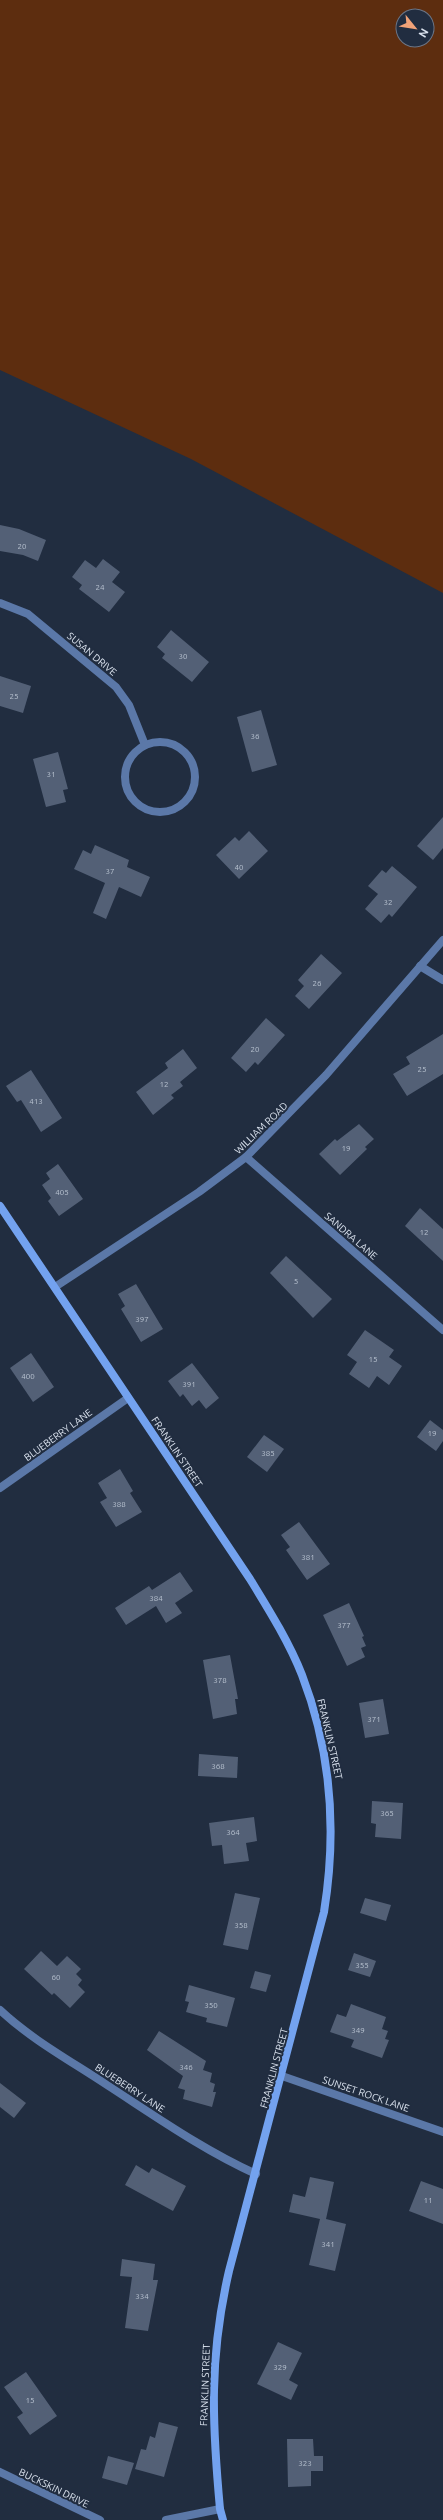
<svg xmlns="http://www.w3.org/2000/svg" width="443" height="2520" font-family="Ubuntu,sans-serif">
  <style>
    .green { fill: #5d2d0f; fill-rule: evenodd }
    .building { fill: #536076 }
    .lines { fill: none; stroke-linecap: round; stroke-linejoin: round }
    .street { stroke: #5b78a8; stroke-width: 8 }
    .secondary { stroke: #73a2ef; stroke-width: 8 }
    .labels { text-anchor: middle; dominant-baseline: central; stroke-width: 4; stroke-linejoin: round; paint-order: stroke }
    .number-label { font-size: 8px; fill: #b8c2d0 }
    .street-label { font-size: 10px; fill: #dae2ee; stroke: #212d40 }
  </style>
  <rect width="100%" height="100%" fill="#212d40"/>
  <path class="green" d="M0,0H443V593L191,459L0,370ZM403,16H427V40H403Z"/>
  <g class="building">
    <polygon points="0,525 19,529 46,540 38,561 23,555 0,551"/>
    <polygon points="103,559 120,572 112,582 125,592 109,612 79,589 82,585 72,577 85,560 96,568"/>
    <polygon points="171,630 209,662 192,682 162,658 165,654 157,647"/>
    <polygon points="0,676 31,686 23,713 0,706"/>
    <polygon points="261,710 277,765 252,772 237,717"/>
    <polygon points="58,752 68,789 63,790 66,802 46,807 33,759"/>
    <polygon points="443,817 443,848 433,860 417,846"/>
    <polygon points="249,831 268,851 239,879 216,855 235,837 239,841"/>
    <polygon points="95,845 129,860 127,867 150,877 141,897 119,887 106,919 93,913 105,883 74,869 83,850 91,854"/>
    <polygon points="392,866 417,887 392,917 389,914 381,923 365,909 378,894 368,886 382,870 386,873"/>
    <polygon points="321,954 342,973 309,1009 295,996 304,986 298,980"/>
    <polygon points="266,1018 285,1035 258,1065 255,1062 246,1072 231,1058"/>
    <polygon points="443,1034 443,1074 407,1096 393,1074 410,1064 406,1057"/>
    <polygon points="183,1049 197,1068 180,1082 183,1086 171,1095 174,1098 153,1115 136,1092 168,1068 165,1063"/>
    <polygon points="31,1070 62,1118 41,1132 21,1100 17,1102 6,1086"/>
    <polygon points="359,1124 374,1139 365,1147 367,1149 340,1175 319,1154 335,1139 337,1141"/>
    <polygon points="58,1164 83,1199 59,1216 48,1201 51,1198 42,1185 50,1179 46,1173"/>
    <polygon points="420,1208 443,1229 443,1261 405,1226"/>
    <polygon points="286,1256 332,1299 313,1318 270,1273"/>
    <polygon points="136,1284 163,1329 141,1342 121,1309 125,1306 118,1294"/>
    <polygon points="365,1330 394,1350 389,1357 402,1366 389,1385 377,1376 369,1388 349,1374 357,1362 347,1355"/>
    <polygon points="31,1353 54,1387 33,1402 10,1368"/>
    <polygon points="192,1363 219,1398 206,1409 199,1400 192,1406 183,1394 180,1397 168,1381"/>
    <polygon points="430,1420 443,1430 443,1441 436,1451 417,1437"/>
    <polygon points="264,1435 284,1449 267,1472 247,1457"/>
    <polygon points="120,1469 133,1491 130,1493 142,1512 116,1527 100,1502 107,1498 98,1483"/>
    <polygon points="299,1522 330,1564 307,1580 286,1550 290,1547 281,1535"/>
    <polygon points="180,1572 193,1591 175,1603 182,1613 166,1623 156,1606 126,1625 115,1608 149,1586 152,1590"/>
    <polygon points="349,1603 364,1636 362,1637 366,1646 361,1648 365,1657 347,1666 323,1615"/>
    <polygon points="230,1655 238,1699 235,1699 237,1714 213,1719 203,1660"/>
    <polygon points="383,1699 389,1734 365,1738 359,1703"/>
    <polygon points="199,1754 238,1757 237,1778 198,1776"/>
    <polygon points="372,1801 403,1803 401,1839 375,1837 376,1824 371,1823"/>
    <polygon points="254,1817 257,1841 246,1843 249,1861 224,1864 222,1845 212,1846 209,1823"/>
    <polygon points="235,1893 260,1898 248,1950 223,1945"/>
    <polygon points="365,1898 391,1905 386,1921 360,1913"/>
    <polygon points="41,1951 57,1966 67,1956 81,1969 76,1974 82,1980 78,1985 85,1992 70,2008 54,1993 52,1995 24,1969"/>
    <polygon points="354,1953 376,1961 370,1977 348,1970"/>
    <polygon points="255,1971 271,1975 266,1992 250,1988"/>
    <polygon points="189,1985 235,1998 227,2027 206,2022 207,2018 186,2012 189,2002 185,2001"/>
    <polygon points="351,2004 386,2017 382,2029 388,2031 385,2039 389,2040 382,2058 351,2047 354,2040 330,2032 337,2014 346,2017"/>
    <polygon points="159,2031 206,2061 203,2070 212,2073 210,2082 215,2084 213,2092 216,2092 212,2107 183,2099 185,2090 178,2088 183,2076 147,2050"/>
    <polygon points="0,2083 26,2103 14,2118 0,2107"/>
    <polygon points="136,2165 149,2173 152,2168 186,2186 173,2211 125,2185"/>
    <polygon points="310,2177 334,2182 326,2219 346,2224 335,2271 309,2265 320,2219 289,2212 293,2194 305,2197"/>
    <polygon points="421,2181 443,2189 443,2224 409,2211"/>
    <polygon points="122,2259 155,2264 153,2280 158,2280 148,2331 125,2328 132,2277 120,2276"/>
    <polygon points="278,2342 302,2353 289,2380 298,2385 291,2400 257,2384"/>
    <polygon points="26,2372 57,2416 30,2435 17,2417 23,2413 4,2387"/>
    <polygon points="159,2422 178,2427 164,2477 135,2469 141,2449 146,2450 150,2436 155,2438"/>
    <polygon points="287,2439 313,2439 314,2456 323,2456 323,2471 311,2471 311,2486 288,2487"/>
    <polygon points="108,2456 134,2463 127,2485 102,2478"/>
  </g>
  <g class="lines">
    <g class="street">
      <polyline points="0,603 28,614 116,687 129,705 145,745"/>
      <circle cx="160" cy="777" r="35"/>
      <polyline points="420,966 443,980"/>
      <polyline points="246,1157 443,1330"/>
      <polyline points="55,1287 199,1192 246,1157 326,1075 443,940"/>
      <polyline points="0,1488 128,1398"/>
      <path d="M0,2010C32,2040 71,2061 107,2085C155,2116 203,2150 256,2174"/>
      <polyline points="282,2076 443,2132"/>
      <polyline points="0,2472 100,2520"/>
      <polyline points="166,2520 220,2509"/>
    </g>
    <path class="secondary" d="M0,1206L250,1579C269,1610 289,1642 302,1675C332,1753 337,1831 324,1912L229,2271C209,2357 212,2422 220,2509L223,2520"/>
  </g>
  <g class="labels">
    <g class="number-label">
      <text x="22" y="546">20</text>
      <text x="100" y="587">24</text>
      <text x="183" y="656">30</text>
      <text x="14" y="696">25</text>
      <text x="255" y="736">36</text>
      <text x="51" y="774">31</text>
      <text x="239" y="867">40</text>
      <text x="110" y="871">37</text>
      <text x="388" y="902">32</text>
      <text x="317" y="983">26</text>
      <text x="255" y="1049">20</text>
      <text x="422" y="1069">25</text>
      <text x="164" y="1084">12</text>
      <text x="36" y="1101">413</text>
      <text x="346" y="1148">19</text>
      <text x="62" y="1192">405</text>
      <text x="424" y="1232">12</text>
      <text x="296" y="1281">5</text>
      <text x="142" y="1319">397</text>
      <text x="373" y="1359">15</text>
      <text x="28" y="1376">400</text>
      <text x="189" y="1384">391</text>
      <text x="432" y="1433">19</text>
      <text x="268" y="1453">385</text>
      <text x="119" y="1504">388</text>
      <text x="308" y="1557">381</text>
      <text x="156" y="1598">384</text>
      <text x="344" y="1625">377</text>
      <text x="220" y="1680">378</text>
      <text x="374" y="1719">371</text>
      <text x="218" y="1766">368</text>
      <text x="387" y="1813">365</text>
      <text x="233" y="1832">364</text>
      <text x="241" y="1925">358</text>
      <text x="362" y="1965">355</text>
      <text x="56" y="1977">60</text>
      <text x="211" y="2005">350</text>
      <text x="358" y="2030">349</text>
      <text x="186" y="2067">346</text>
      <text x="428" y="2200">11</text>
      <text x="328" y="2244">341</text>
      <text x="142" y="2296">334</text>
      <text x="280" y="2367">329</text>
      <text x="30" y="2400">15</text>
      <text x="305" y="2463">323</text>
    </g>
    <g class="street-label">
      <text transform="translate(92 654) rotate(40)">SUSAN DRIVE</text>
      <text transform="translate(261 1128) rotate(-44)">WILLIAM ROAD</text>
      <text transform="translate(351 1236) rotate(41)">SANDRA LANE</text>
      <text transform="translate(58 1435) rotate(-36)">BLUEBERRY LANE</text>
      <text transform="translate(177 1452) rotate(56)">FRANKLIN STREET</text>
      <text transform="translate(330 1739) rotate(77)">FRANKLIN STREET</text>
      <text transform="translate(274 2068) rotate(-75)">FRANKLIN STREET</text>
      <text transform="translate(130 2088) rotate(33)">BLUEBERRY LANE</text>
      <text transform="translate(366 2094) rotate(19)">SUNSET ROCK LANE</text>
      <text transform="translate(205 2385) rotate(-88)">FRANKLIN STREET</text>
      <text transform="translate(54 2488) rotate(26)">BUCKSKIN DRIVE</text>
    </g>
  </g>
  <g transform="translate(415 28) rotate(120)"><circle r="19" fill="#212d40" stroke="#6b7586"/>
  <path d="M0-3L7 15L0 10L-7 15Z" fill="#f0a278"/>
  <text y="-6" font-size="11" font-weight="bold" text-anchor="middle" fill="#dae2ee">N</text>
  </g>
</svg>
